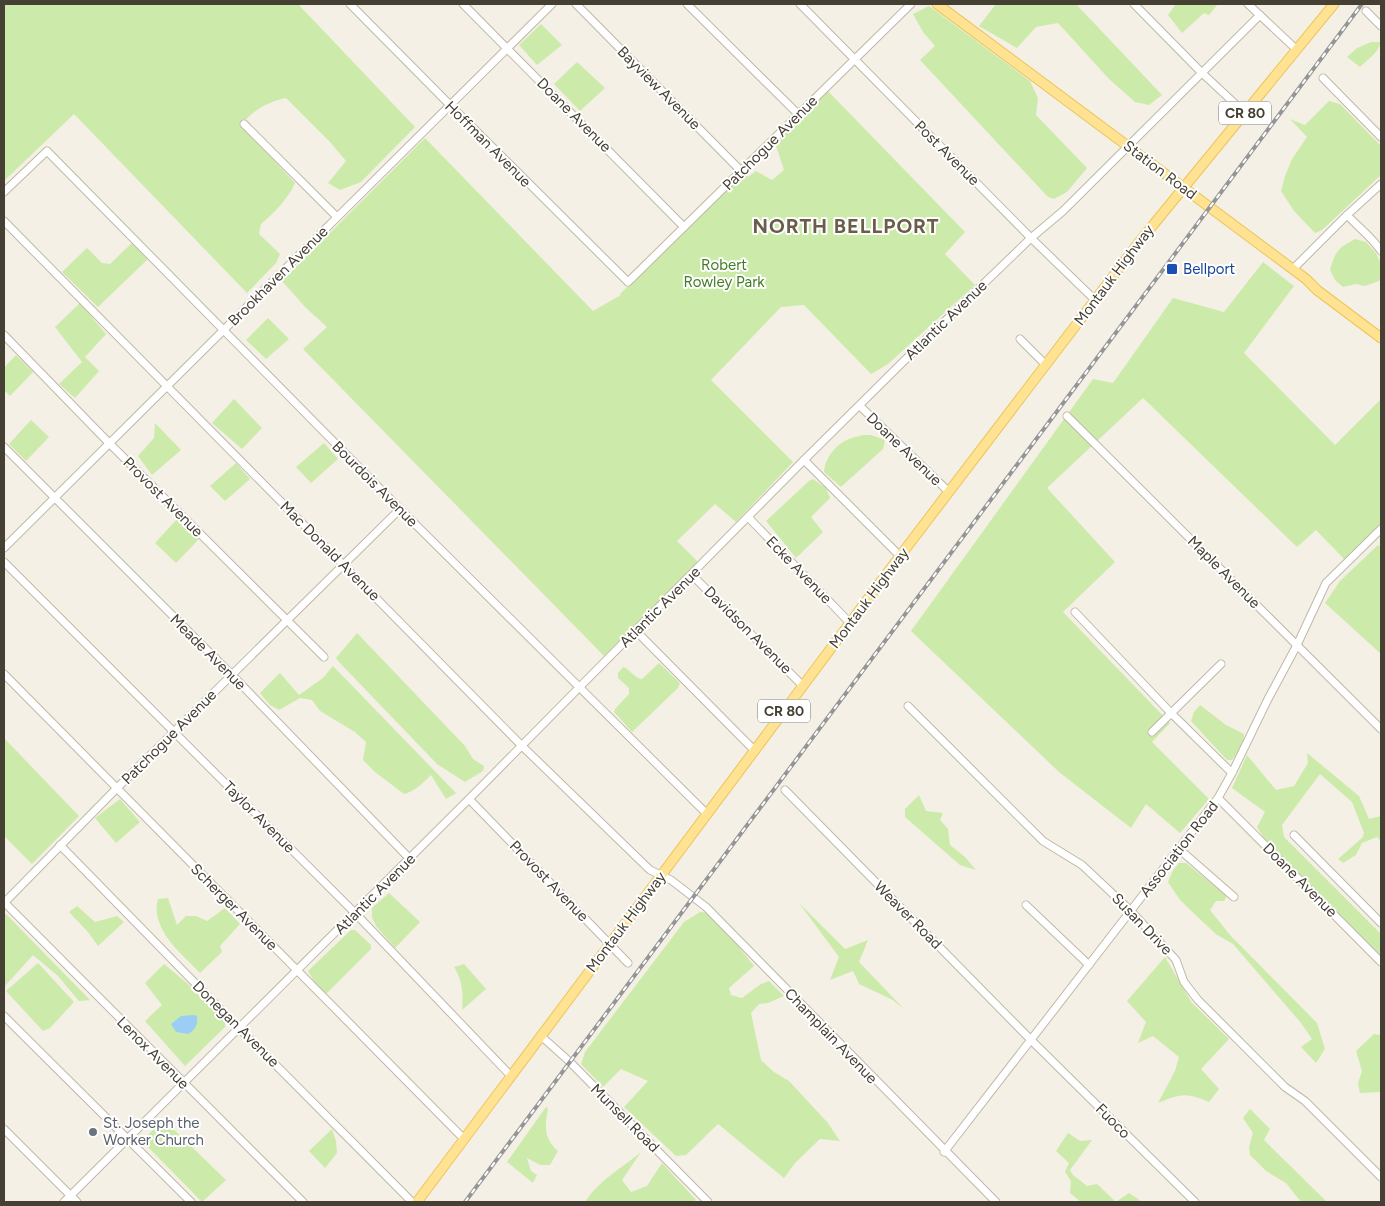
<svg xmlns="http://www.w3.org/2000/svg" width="1385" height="1206" font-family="Figtree,sans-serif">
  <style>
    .green { fill: #ccebaa }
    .water { fill: #9ccef5 }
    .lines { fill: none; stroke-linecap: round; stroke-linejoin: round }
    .minor-casing { stroke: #c0b8a7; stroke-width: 9 }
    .major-casing { stroke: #ecc55a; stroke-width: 11 }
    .minor { stroke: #fff; stroke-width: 7 }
    .major { stroke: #ffe392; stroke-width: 9 }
    .rail-casing { stroke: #959595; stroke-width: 4 }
    .rail { stroke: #fff; stroke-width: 2; stroke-dasharray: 5.5; stroke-linecap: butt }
    .transit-dot { fill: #1a4fb4; stroke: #fff; stroke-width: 2 }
    .worship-dot { fill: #6b7280; stroke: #fff; stroke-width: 2 }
    .labels { text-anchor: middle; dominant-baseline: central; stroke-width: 4; stroke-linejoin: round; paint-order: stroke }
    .shield { fill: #fff; stroke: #7e7971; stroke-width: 1 }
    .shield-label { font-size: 14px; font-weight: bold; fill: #464034 }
    .street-label { font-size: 15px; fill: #464034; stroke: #fff }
    .park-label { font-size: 15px; fill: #427c23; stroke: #fff }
    .transit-label { font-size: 15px; fill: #164399; stroke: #fff; text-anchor: start }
    .worship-label { font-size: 15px; fill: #5b616d; stroke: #fff; text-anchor: start }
    .district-label { font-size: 20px; font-weight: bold; letter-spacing: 1px; fill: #6a5e4a; stroke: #fff }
  </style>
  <rect width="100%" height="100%" fill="#f4f0e5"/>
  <g class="green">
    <path d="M4,4H298L415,127L361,182L340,190L328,183L346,161L330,142L286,98C268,102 253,110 241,125L295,183C287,200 275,212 261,224L259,234L280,254L276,263L247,293L74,114L4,181Z"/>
    <polygon points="996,4 1076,4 1162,95 1149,105 1135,102 1109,79 1058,23 1036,27 1017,48 979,26"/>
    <polygon points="1176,4 1218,4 1209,15 1204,13 1182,33 1168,15"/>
    <polygon points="929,6 1030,81 1038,98 1036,115 1087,168 1067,192 1054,199 1048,197 920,60 935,46 923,32 913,14"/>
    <polygon points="541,24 562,45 537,65 519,45"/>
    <path d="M1371,42H1381C1378,53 1368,59 1360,67L1347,57L1357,48Z"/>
    <polygon points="577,62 605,88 580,111 554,84"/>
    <polygon points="822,85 965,232 945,254 975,285 888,364 871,374 804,305 781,307 711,380 793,462 736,522 715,504 677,541 698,562 604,656 303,349 327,327 306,308 282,281 425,138 593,311 621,295 620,294 744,173 748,177 756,171 772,180 784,170 776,146"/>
    <polygon points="1329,101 1340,104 1381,146 1381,175 1322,230 1315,233 1294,211 1281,191 1285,176 1292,159 1307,137 1290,119 1305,125"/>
    <path d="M1355,239L1366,242L1376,253L1381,264V278L1379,281L1365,286L1356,284L1343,287L1335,280L1330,270C1336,250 1337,249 1355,239Z"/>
    <polygon points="133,242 149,258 98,307 62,272 87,248 102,263 110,264"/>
    <polygon points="1263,262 1294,286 1244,353 1335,445 1381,399 1381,524 1345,560 1316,530 1297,547 1143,398 1047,488 1115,562 1063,612 1170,723 1152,742 1209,799 1180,833 1146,804 1131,828 1059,772 911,631 1093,379 1113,383 1173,298 1224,312"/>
    <polygon points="80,303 106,334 85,357 99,371 75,398 59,384 82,362 55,327"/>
    <polygon points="268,318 289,339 266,359 246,340"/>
    <polygon points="16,355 33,372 10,396 4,390 4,368"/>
    <polygon points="234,399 262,428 242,449 212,423"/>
    <polygon points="31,420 49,437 26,461 9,444"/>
    <polygon points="155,423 181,450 152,475 138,456 154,438"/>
    <path d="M863,435H871L885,440L883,449L841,487L824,472C824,461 833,448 843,442C849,438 856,437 863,435Z"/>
    <polygon points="324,443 338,459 311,483 296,467"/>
    <polygon points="236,463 250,479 225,501 210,486"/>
    <polygon points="813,479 826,488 830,498 811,517 823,532 796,558 766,521 809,481"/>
    <polygon points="179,517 199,539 176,563 155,543"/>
    <polygon points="1378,545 1381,547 1381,654 1325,603 1340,581"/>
    <polygon points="357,633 465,746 473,759 484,766 483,771 465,782 437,764 339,662 336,658"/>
    <path d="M659,663L680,683L678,688L632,732L614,712L615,709L629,694V688L618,678V673L623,667C630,669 634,678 642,679Z"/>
    <path d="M333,666L456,793L446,799L431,775C423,783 415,791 404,794L375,772L363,760L366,742L355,732L320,711L312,700L300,698L279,710L270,705L260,693L280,673L299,695L323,678Z"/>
    <polygon points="1200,705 1226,725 1244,734 1243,744 1232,760 1227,760 1191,721 1194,712"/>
    <polygon points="4,738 79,816 32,864 4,836"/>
    <polygon points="1307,753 1359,796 1369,819 1381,816 1381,841 1377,837 1362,843 1356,855 1343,863 1338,859 1362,838 1364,833 1352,802 1320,774 1282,825 1284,837 1381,934 1381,956 1263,837 1257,827 1265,812 1232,788 1247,755 1276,790 1294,786 1308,763"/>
    <polygon points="919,795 926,811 943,813 940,820 948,829 950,845 965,857 976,870 960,865 905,817 905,809"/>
    <polygon points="120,799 140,822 116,843 95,818"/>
    <polygon points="1179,863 1186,863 1227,896 1224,901 1216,901 1210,910 1230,935 1317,1023 1325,1049 1316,1063 1301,1047 1312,1039 1301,1023 1233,944 1217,935 1204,923 1180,900 1168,882 1173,870"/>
    <polygon points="389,893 420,922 395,948 376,926 372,917 372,908"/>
    <path d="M168,898L177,925L186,916H196L207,921L225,908L240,924L220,946L222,952L200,973C184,956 161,938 157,914C156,909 157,904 158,899Z"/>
    <polygon points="799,903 845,949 868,940 859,962 905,1010 893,1000 859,984 853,971 830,980 839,957"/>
    <polygon points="77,906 95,922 117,916 124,922 98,946 88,932 69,912"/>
    <polygon points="700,912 712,913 754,966 729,988 731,995 742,998 761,984 769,981 784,996 768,1003 759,1004 751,1013 761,1060 774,1072 789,1081 828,1123 840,1141 820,1139 795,1163 784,1178 718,1124 686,1155 676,1156 624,1107 648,1081 621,1069 603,1087 581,1064 585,1052 684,922"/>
    <polygon points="6,914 90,1000 79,1001 58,976 33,955 4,987 4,915"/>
    <polygon points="351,930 355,930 371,945 371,949 326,994 314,981 308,971"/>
    <path d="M1165,957L1192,1003L1229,1039L1201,1069L1219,1089L1209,1102C1185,1092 1181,1094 1158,1103L1175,1071L1179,1057L1153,1036L1138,1043L1146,1022L1127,1001Z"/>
    <polygon points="38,963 74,1002 50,1028 43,1031 6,991"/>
    <polygon points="164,964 188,984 225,1021 225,1027 185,1066 145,1021 162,1005 145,983"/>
    <path d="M464,964L486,989L462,1010C463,994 463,981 454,967Z"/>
    <polygon points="1374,1034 1381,1035 1381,1092 1360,1093 1358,1083 1362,1071 1356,1051"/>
    <path d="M546,1107L548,1108C545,1126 543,1138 558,1151L550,1165H540L527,1158L531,1171L537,1175L533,1183L507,1162Z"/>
    <polygon points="1250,1109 1270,1129 1264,1140 1327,1202 1301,1202 1286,1183 1266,1171 1250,1155 1249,1147 1253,1133 1243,1118"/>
    <polygon points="163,1119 226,1180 202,1202 147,1146 148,1135"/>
    <polygon points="332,1129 336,1141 337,1153 325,1168 309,1151"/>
    <polygon points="1068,1133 1080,1141 1092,1140 1070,1170 1073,1175 1087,1186 1097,1184 1116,1202 1129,1193 1141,1201 1140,1202 1081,1202 1070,1193 1071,1181 1065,1172 1069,1163 1056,1151"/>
    <path d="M641,1152L622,1180L631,1192L647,1186L662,1163L696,1200L693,1202H585C599,1180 622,1168 641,1152Z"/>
  </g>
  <path class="water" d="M194,1015L197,1016C198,1025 195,1030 188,1034L176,1032L171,1024L181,1016Z"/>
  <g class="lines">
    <g class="minor-casing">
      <g id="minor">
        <polyline points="350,4 450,105 628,282 911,4"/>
        <polyline points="463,4 684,227"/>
        <polyline points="576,4 742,172"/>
        <polyline points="687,4 799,115"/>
        <polyline points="800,4 1031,238 1095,300"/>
        <polyline points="1134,4 1202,73 1245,113"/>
        <polyline points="1248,4 1297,50"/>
        <polyline points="1366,11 1381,26"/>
        <polyline points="1323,78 1381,137"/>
        <polyline points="244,124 337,217"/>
        <polyline points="4,192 47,151 400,509 707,814"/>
        <path d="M1347,215C1358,227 1373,238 1381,251"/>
        <polyline points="4,221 522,746 650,870 671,880 706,907 996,1202"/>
        <polyline points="1293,269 1347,215 1381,184"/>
        <polyline points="4,335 109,443 324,657"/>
        <polyline points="1020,339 1046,365"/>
        <polyline points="860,406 949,492"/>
        <polyline points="1067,416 1381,729"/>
        <polyline points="4,447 232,675 410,859"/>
        <polyline points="804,460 900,556"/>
        <polyline points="748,517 850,623"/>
        <polyline points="4,548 552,4"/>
        <polyline points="4,562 355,913 511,1076"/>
        <polyline points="692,575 803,686"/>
        <polyline points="1075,612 1171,713 1232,773"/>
        <polyline points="636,631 755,751"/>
        <polyline points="4,674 464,1139"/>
        <polyline points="908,706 1043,841 1082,865 1131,911 1176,960 1184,982 1198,1000 1285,1087 1305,1101 1381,1177"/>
        <polyline points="1152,732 1221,664"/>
        <polyline points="785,790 1031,1040 1195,1202"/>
        <polyline points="1218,798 1381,962"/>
        <polyline points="469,799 628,963"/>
        <polyline points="1294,835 1381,923"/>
        <polyline points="60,845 239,1028 412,1202"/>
        <polyline points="1179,849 1234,897"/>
        <polyline points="4,902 303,1202"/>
        <polyline points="4,903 116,789 400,509"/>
        <polyline points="1026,905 1089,965"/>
        <polyline points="4,1016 191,1202"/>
        <polyline points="541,1036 570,1062 708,1202"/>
        <polyline points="4,1129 77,1202"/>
        <polyline points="944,1152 1218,798 1232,773 1268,699 1297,645 1326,583 1381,529"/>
        <polyline points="64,1202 469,799 804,460 918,347 1031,238 1063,211 1260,15"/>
      </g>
    </g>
    <g class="major-casing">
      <g id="major">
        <polyline points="937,4 1306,279 1317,290 1381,338"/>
        <polyline points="417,1202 900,556 1140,241 1334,4"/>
      </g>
    </g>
    <use href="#minor" class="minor"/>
    <use href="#major" class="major"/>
    <g class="rail-casing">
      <polyline id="rail" points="465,1202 1362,4"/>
    </g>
    <use href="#rail" class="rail"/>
  </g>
  <rect class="transit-dot" x="1166" y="263" width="12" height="12" rx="2.5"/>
  <circle class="worship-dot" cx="93" cy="1132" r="5"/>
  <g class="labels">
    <g class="shield">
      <rect x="1219" y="101.5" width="52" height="23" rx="4"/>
      <rect x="758" y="699.5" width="52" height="23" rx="4"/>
    </g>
    <g class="shield-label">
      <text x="1245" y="113">CR 80</text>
      <text x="784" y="711">CR 80</text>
    </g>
    <g class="street-label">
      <text transform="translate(659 88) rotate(45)">Bayview Avenue</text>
      <text transform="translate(574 115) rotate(45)">Doane Avenue</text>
      <text transform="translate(770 143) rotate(-45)">Patchogue Avenue</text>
      <text transform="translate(488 144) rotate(45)">Hoffman Avenue</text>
      <text transform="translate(947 153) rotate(45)">Post Avenue</text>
      <text transform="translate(1160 170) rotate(37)">Station Road</text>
      <text transform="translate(1114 275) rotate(-53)">Montauk Highway</text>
      <text transform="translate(278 276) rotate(-45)">Brookhaven Avenue</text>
      <text transform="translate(946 320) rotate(-44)">Atlantic Avenue</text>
      <text transform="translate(904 449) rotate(44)">Doane Avenue</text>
      <text transform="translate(375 484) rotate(45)">Bourdois Avenue</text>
      <text transform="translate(163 497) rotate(45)">Provost Avenue</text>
      <text transform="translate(330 551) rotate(45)">Mac Donald Avenue</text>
      <text transform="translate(799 570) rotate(46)">Ecke Avenue</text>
      <text transform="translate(1224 572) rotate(45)">Maple Avenue</text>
      <text transform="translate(869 598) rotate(-53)">Montauk Highway</text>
      <text transform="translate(660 607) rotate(-45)">Atlantic Avenue</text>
      <text transform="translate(748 630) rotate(45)">Davidson Avenue</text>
      <text transform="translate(208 652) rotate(45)">Meade Avenue</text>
      <text transform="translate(169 737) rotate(-45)">Patchogue Avenue</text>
      <text transform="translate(259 817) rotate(45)">Taylor Avenue</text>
      <text transform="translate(1179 849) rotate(-52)">Association Road</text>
      <text transform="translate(1300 880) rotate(45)">Doane Avenue</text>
      <text transform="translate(549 881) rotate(46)">Provost Avenue</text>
      <text transform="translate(375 894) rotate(-45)">Atlantic Avenue</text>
      <text transform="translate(234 907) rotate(45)">Scherger Avenue</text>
      <text transform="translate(908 915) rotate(45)">Weaver Road</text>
      <text transform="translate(626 922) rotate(-53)">Montauk Highway</text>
      <text transform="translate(1142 924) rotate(46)">Susan Drive</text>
      <text transform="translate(236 1024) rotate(45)">Donegan Avenue</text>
      <text transform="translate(831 1036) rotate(46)">Champlain Avenue</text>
      <text transform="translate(153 1053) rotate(45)">Lenox Avenue</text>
      <text transform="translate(625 1118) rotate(45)">Munsell Road</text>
      <text transform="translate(1113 1121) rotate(45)">Fuoco</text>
    </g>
    <g class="park-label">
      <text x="724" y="265">Robert<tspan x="724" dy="17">Rowley Park</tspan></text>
    </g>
    <g class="transit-label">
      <text x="1183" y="269">Bellport</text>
    </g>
    <g class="worship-label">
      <text x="103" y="1123">St. Joseph the<tspan x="103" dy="17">Worker Church</tspan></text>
    </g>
    <g class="district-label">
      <text x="846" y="226">NORTH BELLPORT</text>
    </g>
  </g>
  <rect width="1385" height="1206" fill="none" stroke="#464034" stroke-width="10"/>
</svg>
